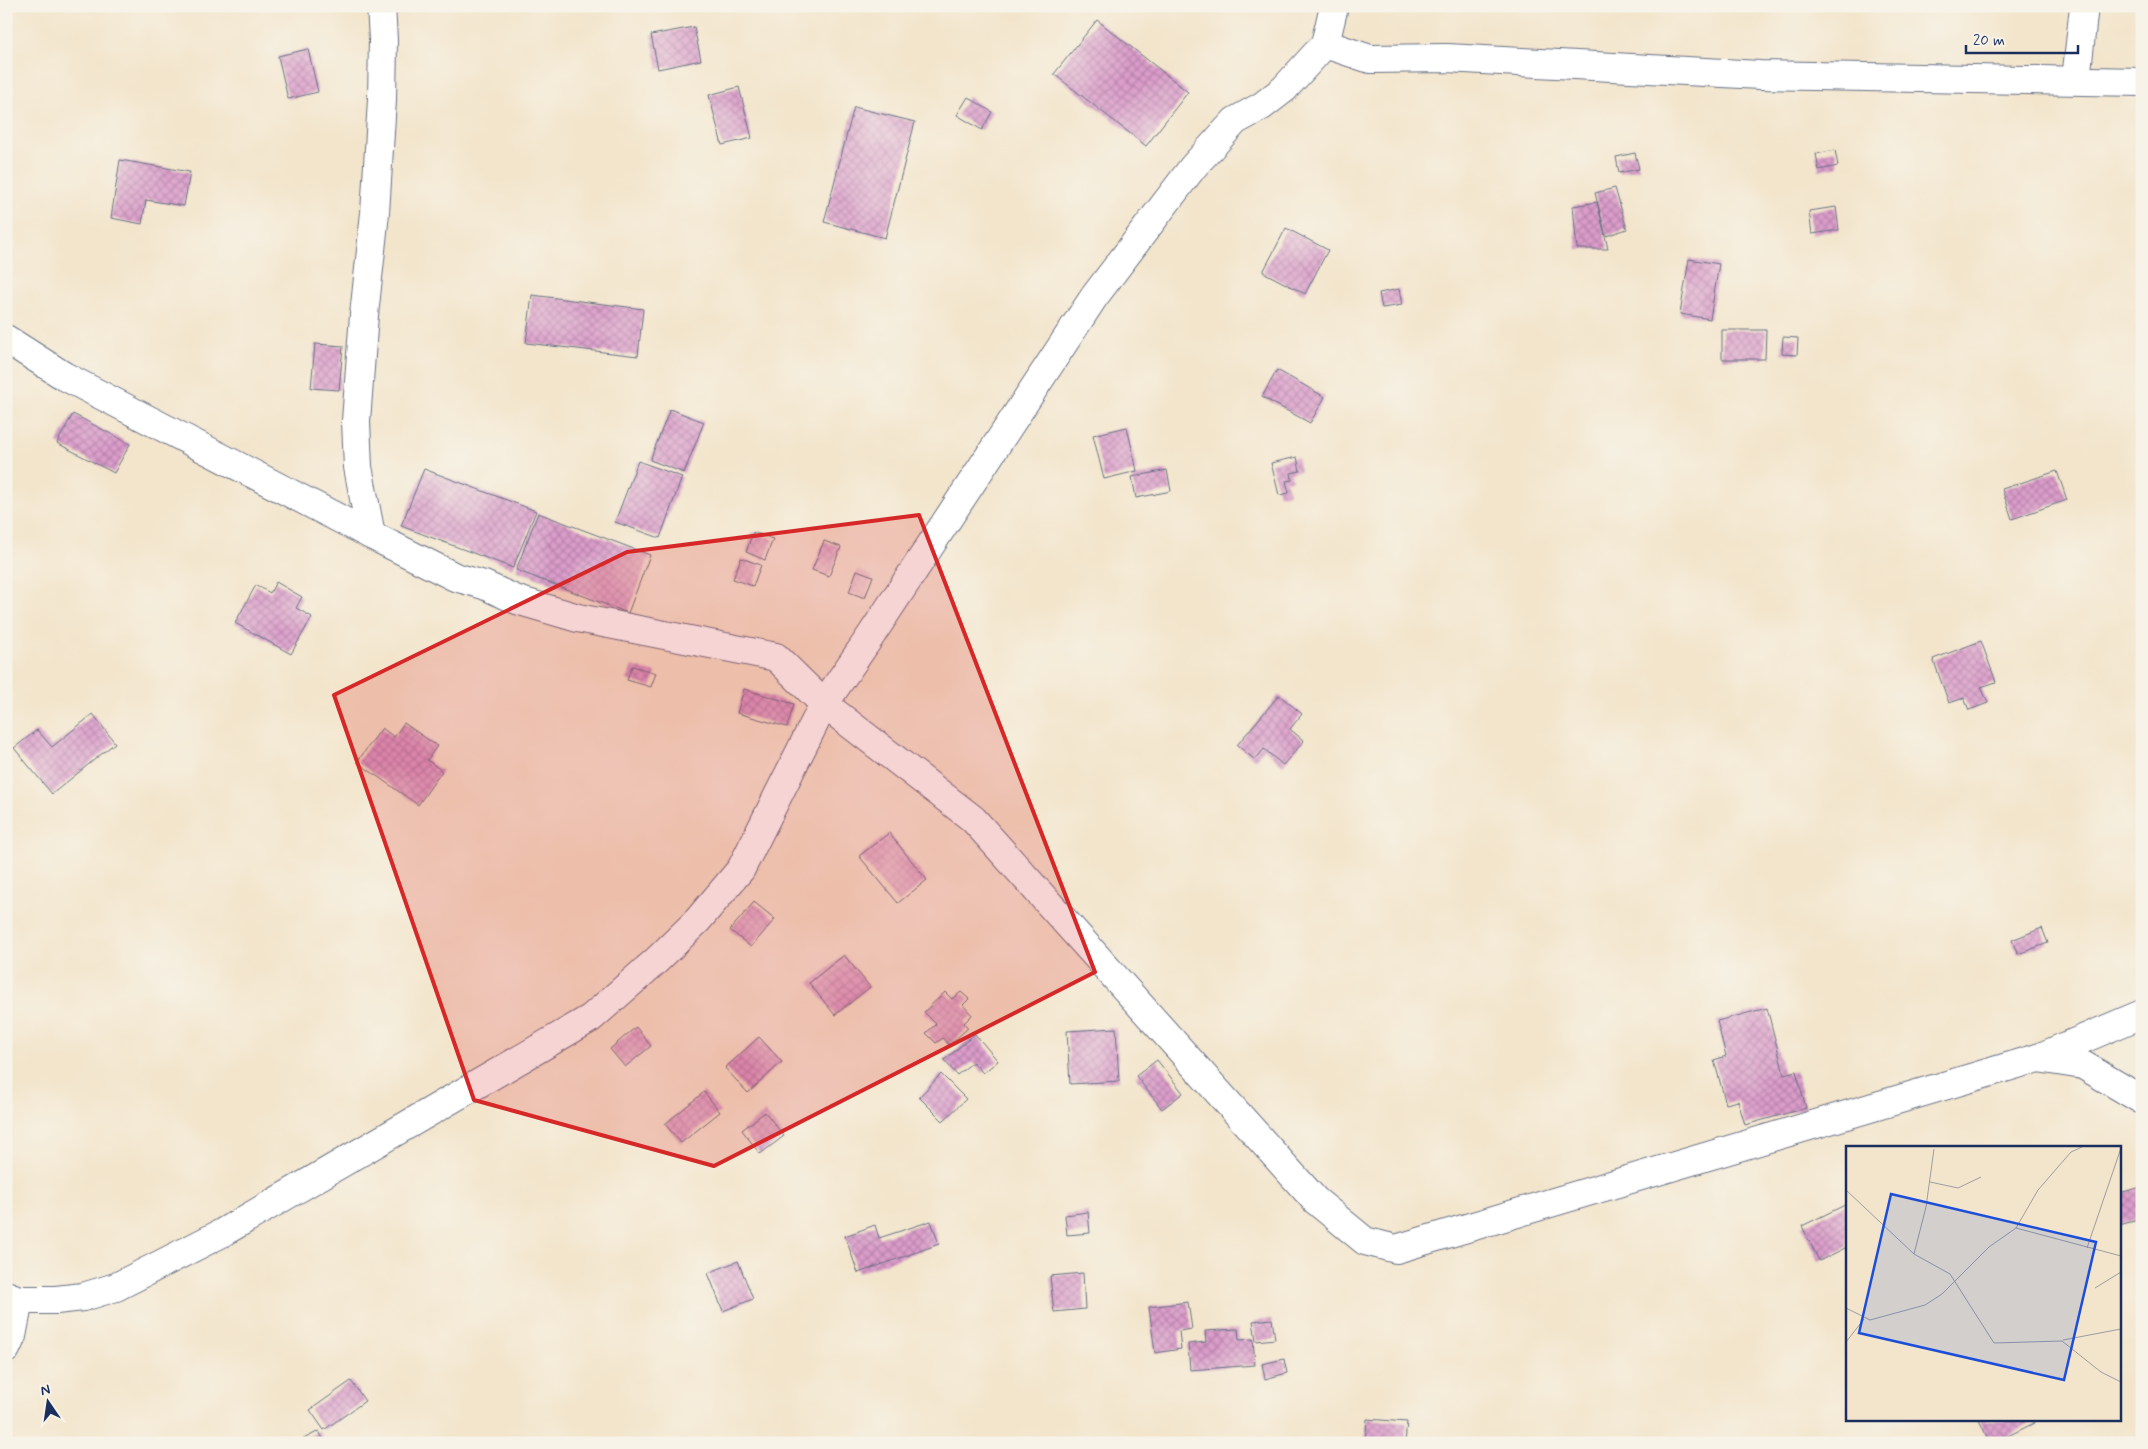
<svg xmlns="http://www.w3.org/2000/svg" width="2148" height="1449" font-family="Mynerve,sans-serif">
  <style>
    .building { fill: url(#building-cross-hatch) }
    .lines { fill: none; stroke-linecap: round; stroke-linejoin: round }
    .minor-casing { stroke: #676f84; stroke-width: 30 }
    .minor { stroke: #fff; stroke-width: 28 }
    .marked { fill: #d62828; fill-opacity: 0.2; stroke: #d62828; stroke-width: 4; stroke-linejoin: round }
    .inset-road { fill: none; stroke: #9d9ca0; stroke-width: 1 }
    .view { fill: #1d4ed8; fill-opacity: 0.15; stroke: #1d4ed8; stroke-width: 2.5 }
    .inset-edge { fill: none; stroke: #1b2f5e; stroke-width: 2.5 }
  </style>
  <defs>
    <pattern id="building-cross-hatch" width="8" height="8" patternUnits="userSpaceOnUse" patternTransform="scale(1.25)"><rect width="8" height="8" fill="#dc9dcb"/><path d="M0 0l8 8M0 8l8-8" fill="none" stroke="#b280a8"/></pattern>
  </defs>
  <rect width="100%" height="100%" fill="#f7f3e8"/>
  <filter id="ink" filterUnits="userSpaceOnUse"><feTurbulence type="fractalNoise" baseFrequency=".02" numOctaves="2"/><feDisplacementMap in="SourceGraphic" scale="10" xChannelSelector="R" yChannelSelector="G"/><feConvolveMatrix kernelMatrix="1 2 1 2 8 2 1 2 1" color-interpolation-filters="sRGB"/></filter>
  <filter id="wash" filterUnits="userSpaceOnUse"><feTurbulence type="fractalNoise" baseFrequency=".0096" numOctaves="4" result="noise"/><feDisplacementMap in="SourceGraphic" scale="20" xChannelSelector="R" yChannelSelector="G"/><feGaussianBlur stdDeviation="1.12" result="paint"/><feColorMatrix in="noise" values="0 0 0 0 0 0 0 0 0 0 0 0 0 0 0 0 0 1.4 0 .05"/><feComposite in="paint" operator="in"/></filter>
  <g filter="url(#wash)">
    <rect width="100%" height="100%" fill="#f3e5cc"/>
    <g id="blocks">
      <g class="building">
        <polygon points="1097,20 1188,92 1146,146 1054,74"/>
        <polygon points="694,27 701,60 658,69 651,35"/>
        <polygon points="308,49 318,92 288,99 278,56"/>
        <polygon points="739,87 752,138 722,145 709,95"/>
        <polygon points="968,97 992,112 982,130 957,115"/>
        <polygon points="854,107 915,122 885,238 824,222"/>
        <polygon points="1835,150 1838,166 1819,170 1816,154"/>
        <polygon points="1635,153 1639,169 1619,173 1616,157"/>
        <polygon points="120,160 190,172 184,206 146,200 142,224 111,218"/>
        <polygon points="1615,188 1627,229 1606,236 1595,193"/>
        <polygon points="1597,202 1608,249 1577,249 1573,206"/>
        <polygon points="1836,207 1839,230 1812,234 1809,211"/>
        <polygon points="1286,228 1328,250 1305,294 1263,272"/>
        <polygon points="1689,259 1719,264 1710,319 1680,314"/>
        <polygon points="1399,289 1402,305 1382,308 1379,293"/>
        <polygon points="532,295 643,309 638,356 526,343"/>
        <polygon points="1722,330 1766,330 1765,359 1722,359"/>
        <polygon points="1783,337 1798,338 1797,355 1782,354"/>
        <polygon points="315,344 343,346 339,390 311,388"/>
        <polygon points="1277,370 1325,397 1310,423 1262,397"/>
        <polygon points="670,409 704,422 684,473 650,460"/>
        <polygon points="73,414 130,444 114,473 57,443"/>
        <polygon points="1127,427 1137,471 1104,479 1093,435"/>
        <polygon points="1297,457 1300,471 1291,473 1292,480 1286,481 1289,493 1279,495 1271,463"/>
        <polygon points="638,461 682,477 660,538 615,522"/>
        <polygon points="424,469 536,511 513,568 401,526"/>
        <polygon points="1167,470 1171,491 1136,498 1132,477"/>
        <polygon points="2057,471 2067,500 2012,519 2002,489"/>
        <polygon points="538,513 650,555 628,613 516,570"/>
        <polygon points="753,532 773,539 765,560 746,552"/>
        <polygon points="824,541 841,547 829,576 812,570"/>
        <polygon points="741,558 761,565 753,586 733,579"/>
        <polygon points="857,570 873,576 865,598 849,592"/>
        <polygon points="276,582 302,597 296,608 312,617 291,654 235,623 256,585 270,593"/>
        <polygon points="1981,641 1996,682 1981,687 1988,703 1969,710 1964,698 1949,703 1933,659"/>
        <polygon points="632,666 656,673 651,687 627,680"/>
        <polygon points="744,689 794,704 787,727 737,713"/>
        <polygon points="1279,695 1302,714 1290,729 1304,741 1283,765 1264,749 1255,760 1237,745"/>
        <polygon points="93,714 115,743 52,794 14,748 37,730 52,747"/>
        <polygon points="404,723 437,746 427,760 442,771 418,805 357,762 382,728 394,737"/>
        <polygon points="889,833 927,880 898,903 859,856"/>
        <polygon points="754,902 775,919 751,947 730,930"/>
        <polygon points="2042,928 2048,943 2018,954 2012,940"/>
        <polygon points="844,955 870,987 835,1015 809,983"/>
        <polygon points="945,992 952,999 961,992 969,999 963,1005 972,1015 964,1023 968,1028 949,1045 943,1038 936,1043 926,1033 936,1024 924,1012"/>
        <polygon points="1767,1008 1784,1074 1796,1071 1806,1108 1745,1125 1738,1101 1726,1104 1714,1060 1726,1056 1717,1021"/>
        <polygon points="636,1027 651,1046 625,1067 610,1049"/>
        <polygon points="1116,1028 1119,1081 1070,1084 1067,1031"/>
        <polygon points="975,1034 998,1061 983,1073 973,1062 957,1075 944,1060"/>
        <polygon points="759,1037 782,1062 748,1093 725,1068"/>
        <polygon points="1157,1060 1183,1093 1162,1109 1136,1076"/>
        <polygon points="941,1074 966,1099 943,1121 919,1097"/>
        <polygon points="704,1092 720,1112 681,1143 665,1124"/>
        <polygon points="765,1112 784,1136 760,1154 742,1130"/>
        <polygon points="2142,1187 2142,1219 2119,1225 2119,1193"/>
        <polygon points="1847,1204 1847,1247 1819,1261 1802,1226"/>
        <polygon points="1088,1212 1090,1233 1067,1235 1065,1215"/>
        <polygon points="931,1221 939,1244 858,1273 845,1236 875,1225 879,1238"/>
        <polygon points="738,1261 753,1299 723,1311 708,1273"/>
        <polygon points="1083,1273 1085,1309 1054,1312 1050,1276"/>
        <polygon points="1188,1302 1192,1329 1179,1331 1181,1349 1155,1353 1149,1307"/>
        <polygon points="1272,1319 1275,1339 1256,1341 1253,1321"/>
        <polygon points="1238,1329 1239,1340 1253,1339 1255,1365 1190,1370 1188,1344 1206,1342 1205,1331"/>
        <polygon points="1284,1359 1287,1373 1265,1379 1262,1364"/>
        <polygon points="351,1381 365,1401 324,1430 310,1410"/>
        <polygon points="1367,1419 1407,1422 1405,1443 1365,1443"/>
        <polygon points="1979,1420 2033,1420 2034,1423 1994,1443 1990,1443"/>
        <polygon points="319,1431 325,1443 296,1443"/>
        <polygon points="1619,1439 1650,1440 1650,1443 1619,1443"/>
      </g>
    </g>
  </g>
  <g filter="url(#ink)">
    <use href="#blocks" fill-opacity="0" stroke="#676f84" stroke-width="1"/>
    <g class="lines">
      <g class="minor-casing">
        <g id="minor">
          <polyline points="381,6 383,40 382,100 375,213 364,315 356,421 358,467 371,535 455,577 484,585 517,600 578,618 776,657 824,704 973,819 1315,1200 1365,1241 1396,1249 2038,1058 2083,1065 2142,1100"/>
          <polyline points="1325,44 1334,6"/>
          <polyline points="2076,80 2084,6"/>
          <polyline points="6,339 64,376 371,535"/>
          <polyline points="2038,1058 2142,1014"/>
          <polyline points="6,1295 19,1300 56,1300 83,1297 116,1287 220,1234 591,1018 657,960 698,920 741,869 824,704 870,637 1094,297 1193,167 1235,121 1262,106 1284,89 1325,44 1370,59 1447,58 1760,75 2142,82"/>
          <polyline points="6,1349 12,1336 19,1300"/>
        </g>
      </g>
      <use href="#minor" class="minor"/>
    </g>
  </g>
  <path class="marked" d="M919,515L1095,972L714,1166L474,1100L334,695L627,552Z"/>
  <g transform="translate(1846 1146)">
    <rect width="275" height="275" fill="#f3e5cc"/>
    <path class="inset-road" d="M88,3L80,61L68,108L104,128L148,197L216,195L255,226L275,236M84,36L112,42L135,31M0,44L68,108M170,82L192,44L225,6L236,1M241,102L275,2M249,142L275,126M0,162L24,174L79,159L96,148L143,101L170,82L275,110M217,194L275,183M0,196L18,173"/>
    <path class="view" d="M45,48L250,96L218,234L13,187Z"/>
    <rect width="275" height="275" class="inset-edge"/>
  </g>
  <rect width="2148" height="1449" fill="none" stroke="#f7f3e8" stroke-width="25"/>
  <g transform="translate(48 1402) rotate(347)" stroke="#f7f3e8" stroke-width="4" paint-order="stroke">
  <path d="M0-4L9 19L0 12L-9 19Z" fill="#1b2f5e"/>
  <text y="-8" font-size="14" font-weight="bold" text-anchor="middle" fill="#1b2f5e">N</text>
  </g>
  <path d="M1966 45v8h112v-8" fill="none" stroke="#1b2f5e" stroke-width="2.5"/>
  <text x="1973" y="45" font-size="15" fill="#1b2f5e" stroke="#f7f3e8" stroke-width="4" paint-order="stroke">20 m</text>
</svg>
